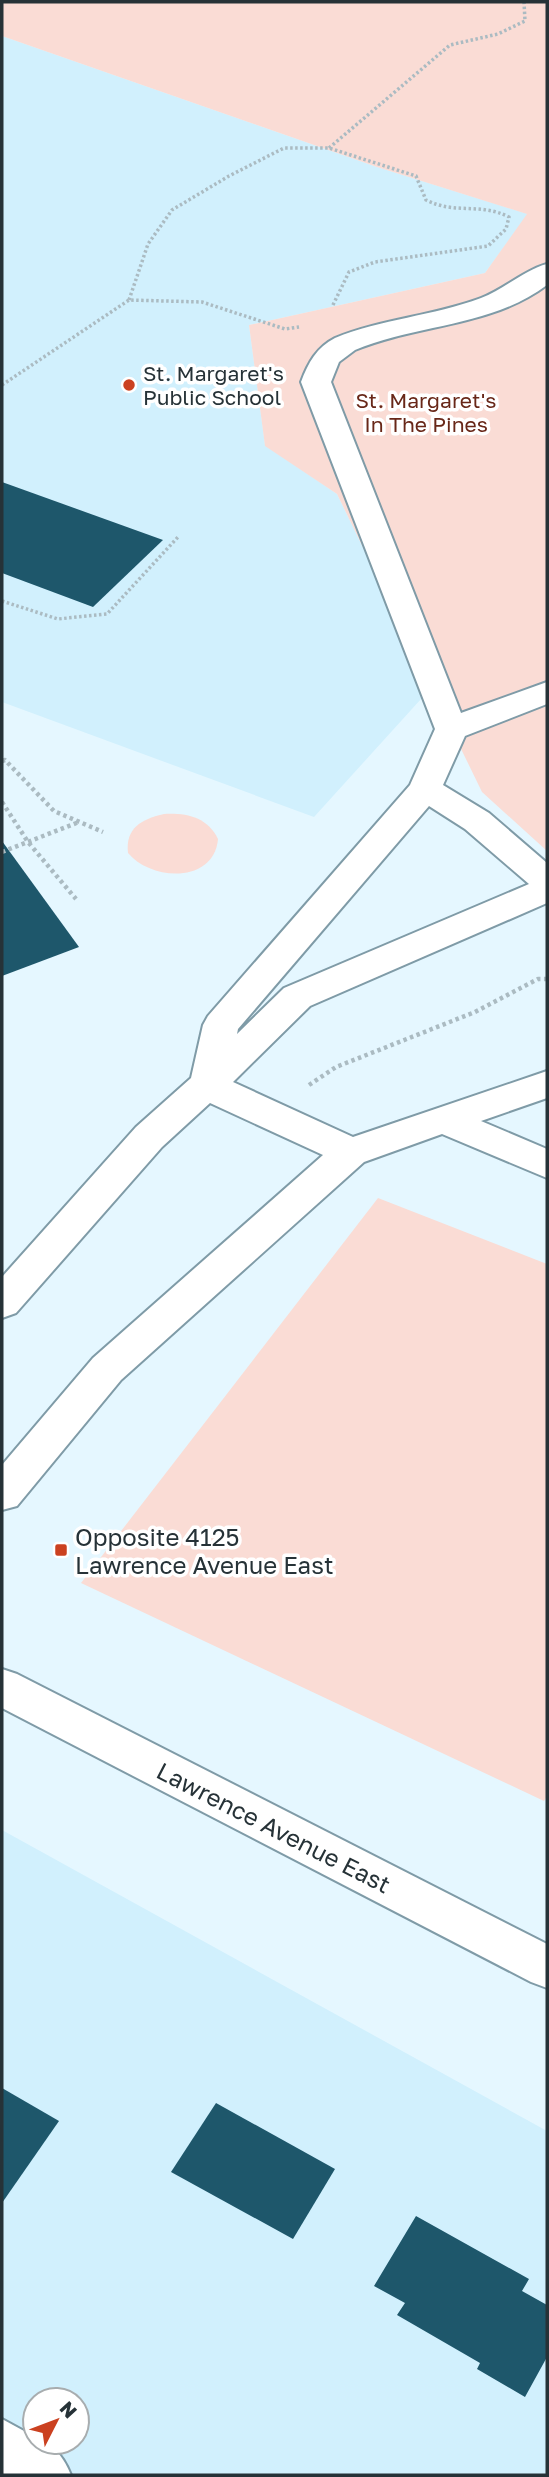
<svg xmlns="http://www.w3.org/2000/svg" width="549" height="2477" font-family="'Golos Text',sans-serif">
  <style>
    .built { fill: #d1f0fd; fill-rule: evenodd }
    .green { fill: #fadcd5 }
    .building { fill: #1e576b }
    .lines { fill: none; stroke-linecap: round; stroke-linejoin: round }
    .minor-casing { stroke: #7f9ba7; stroke-width: 4 }
    .major-casing { stroke: #7f9ba7; stroke-width: 4 }
    .path-far1 { stroke: #abbbc2; stroke-width: 3.5; stroke-dasharray: 2.5 2.5; stroke-linecap: butt }
    .path { stroke: #abbbc2; stroke-width: 4.5; stroke-dasharray: 3.5 3.5; stroke-linecap: butt }
    .minor { fill: #fff; fill-rule: evenodd }
    .major { fill: #fff; fill-rule: evenodd }
    .poi-dot { fill: #cb4120; stroke: #fff; stroke-width: 2.5 }
    .labels { text-anchor: middle; dominant-baseline: central; stroke-width: 7; stroke-linejoin: round; paint-order: stroke }
    .far-poi-label { font-size: 21px; fill: #263237; stroke: #fff; text-anchor: start }
    .far-park-label { font-size: 21px; fill: #682718; stroke: #fff }
    .poi-label { font-size: 24px; fill: #263237; stroke: #fff; text-anchor: start }
    .street-label { font-size: 24px; fill: #263237; stroke: #fff }
  </style>
  <rect width="100%" height="100%" fill="#e5f7ff"/>
  <g class="built">
    <polygon points="2,36 377,167 528,214 485,273 249,325 265,445 337,494 431,688 314,817 2,702"/>
    <path d="M2,1830L547,2131V2475H2ZM35,2400H77V2442H35Z"/>
  </g>
  <g class="green">
    <polygon points="2,2 547,2 547,851 482,792 337,494 265,446 249,325 485,273 527,214 377,167 2,36"/>
    <path d="M164,814C187,813 207,817 218,839C214,884 151,881 128,853C125,828 142,819 164,814Z"/>
    <polygon points="378,1198 547,1264 547,1796 544,1801 81,1583"/>
  </g>
  <g class="building">
    <polygon points="2,482 163,540 93,607 2,573"/>
    <polygon points="2,841 79,947 2,976"/>
    <polygon points="2,2088 59,2121 2,2203"/>
    <polygon points="216,2103 335,2169 293,2239 171,2172"/>
    <polygon points="416,2216 529,2279 522,2291 547,2305 547,2357 525,2397 477,2369 480,2363 397,2315 405,2303 374,2286"/>
  </g>
  <g class="lines">
    <g class="minor-casing">
      <g id="minor">
        <path d="M547,264V285C491,327 418,324 355,350L339,362L331,382L461,713L547,682V704L465,736L443,785L489,813L547,863V903L310,1006L233,1082L353,1137L547,1071V1098L481,1121L547,1149V1178L442,1134L364,1162L121,1380L17,1506L2,1510V1465L93,1358L323,1155L210,1103L162,1147L16,1313L2,1318V1277L136,1127L191,1078L203,1025L208,1016L410,785L435,729L301,382C308,363 317,347 335,338C381,319 433,316 481,298C503,290 526,269 547,264ZM429,806L465,829L529,884L284,988L237,1034L238,1029Z"/>
        <path d="M2,2419L35,2437V2442C54,2442 65,2460 71,2475H2Z"/>
      </g>
    </g>
    <g class="major-casing">
      <polygon id="major" points="2,1669 17,1674 547,1944 547,1988 531,1982 2,1708"/>
    </g>
    <g class="path-far1">
      <polyline points="329,148 450,45 498,34 525,21 524,2"/>
      <path d="M129,300L148,244L172,210L229,176L284,148H329L416,176L426,200C456,215 479,202 509,217L506,229L488,246L375,262L349,272L332,307"/>
      <polyline points="2,385 129,300 202,302 285,329 299,327"/>
      <polyline points="2,601 58,619 107,614 178,537"/>
    </g>
    <g class="path">
      <polyline points="2,761 5,760 54,811 103,832"/>
      <polyline points="2,802 28,842 76,899"/>
      <polyline points="2,852 79,822"/>
      <polyline points="309,1085 336,1067 475,1012 538,979 547,979"/>
    </g>
    <use href="#minor" class="minor"/>
    <use href="#major" class="major"/>
  </g>
  <g class="poi-dot">
    <circle cx="129" cy="385" r="7"/>
    <rect x="54" y="1543" width="14" height="14" rx="3.5"/>
  </g>
  <g class="labels">
    <g class="far-poi-label">
      <text x="143" y="373">St. Margaret's<tspan x="143" dy="24">Public School</tspan></text>
    </g>
    <g class="far-park-label">
      <text x="426" y="400">St. Margaret's<tspan x="426" dy="24">In The Pines</tspan></text>
    </g>
    <g class="poi-label">
      <text x="75" y="1536">Opposite 4125<tspan x="75" dy="28">Lawrence Avenue East</tspan></text>
    </g>
    <g class="street-label">
      <text transform="translate(274 1827) rotate(27)">Lawrence Avenue East</text>
    </g>
  </g>
  <rect width="549" height="2477" fill="none" stroke="#263237" stroke-width="7"/>
  <g transform="translate(56 2421) rotate(48)"><circle r="33" fill="#ffffff" stroke="#a8adaf" stroke-width="2"/>
  <path d="M0-5L12 26L0 18L-12 26Z" fill="#cb4120"/>
  <text y="-10" font-size="19" font-weight="bold" text-anchor="middle" fill="#263237">N</text>
  </g>
</svg>
